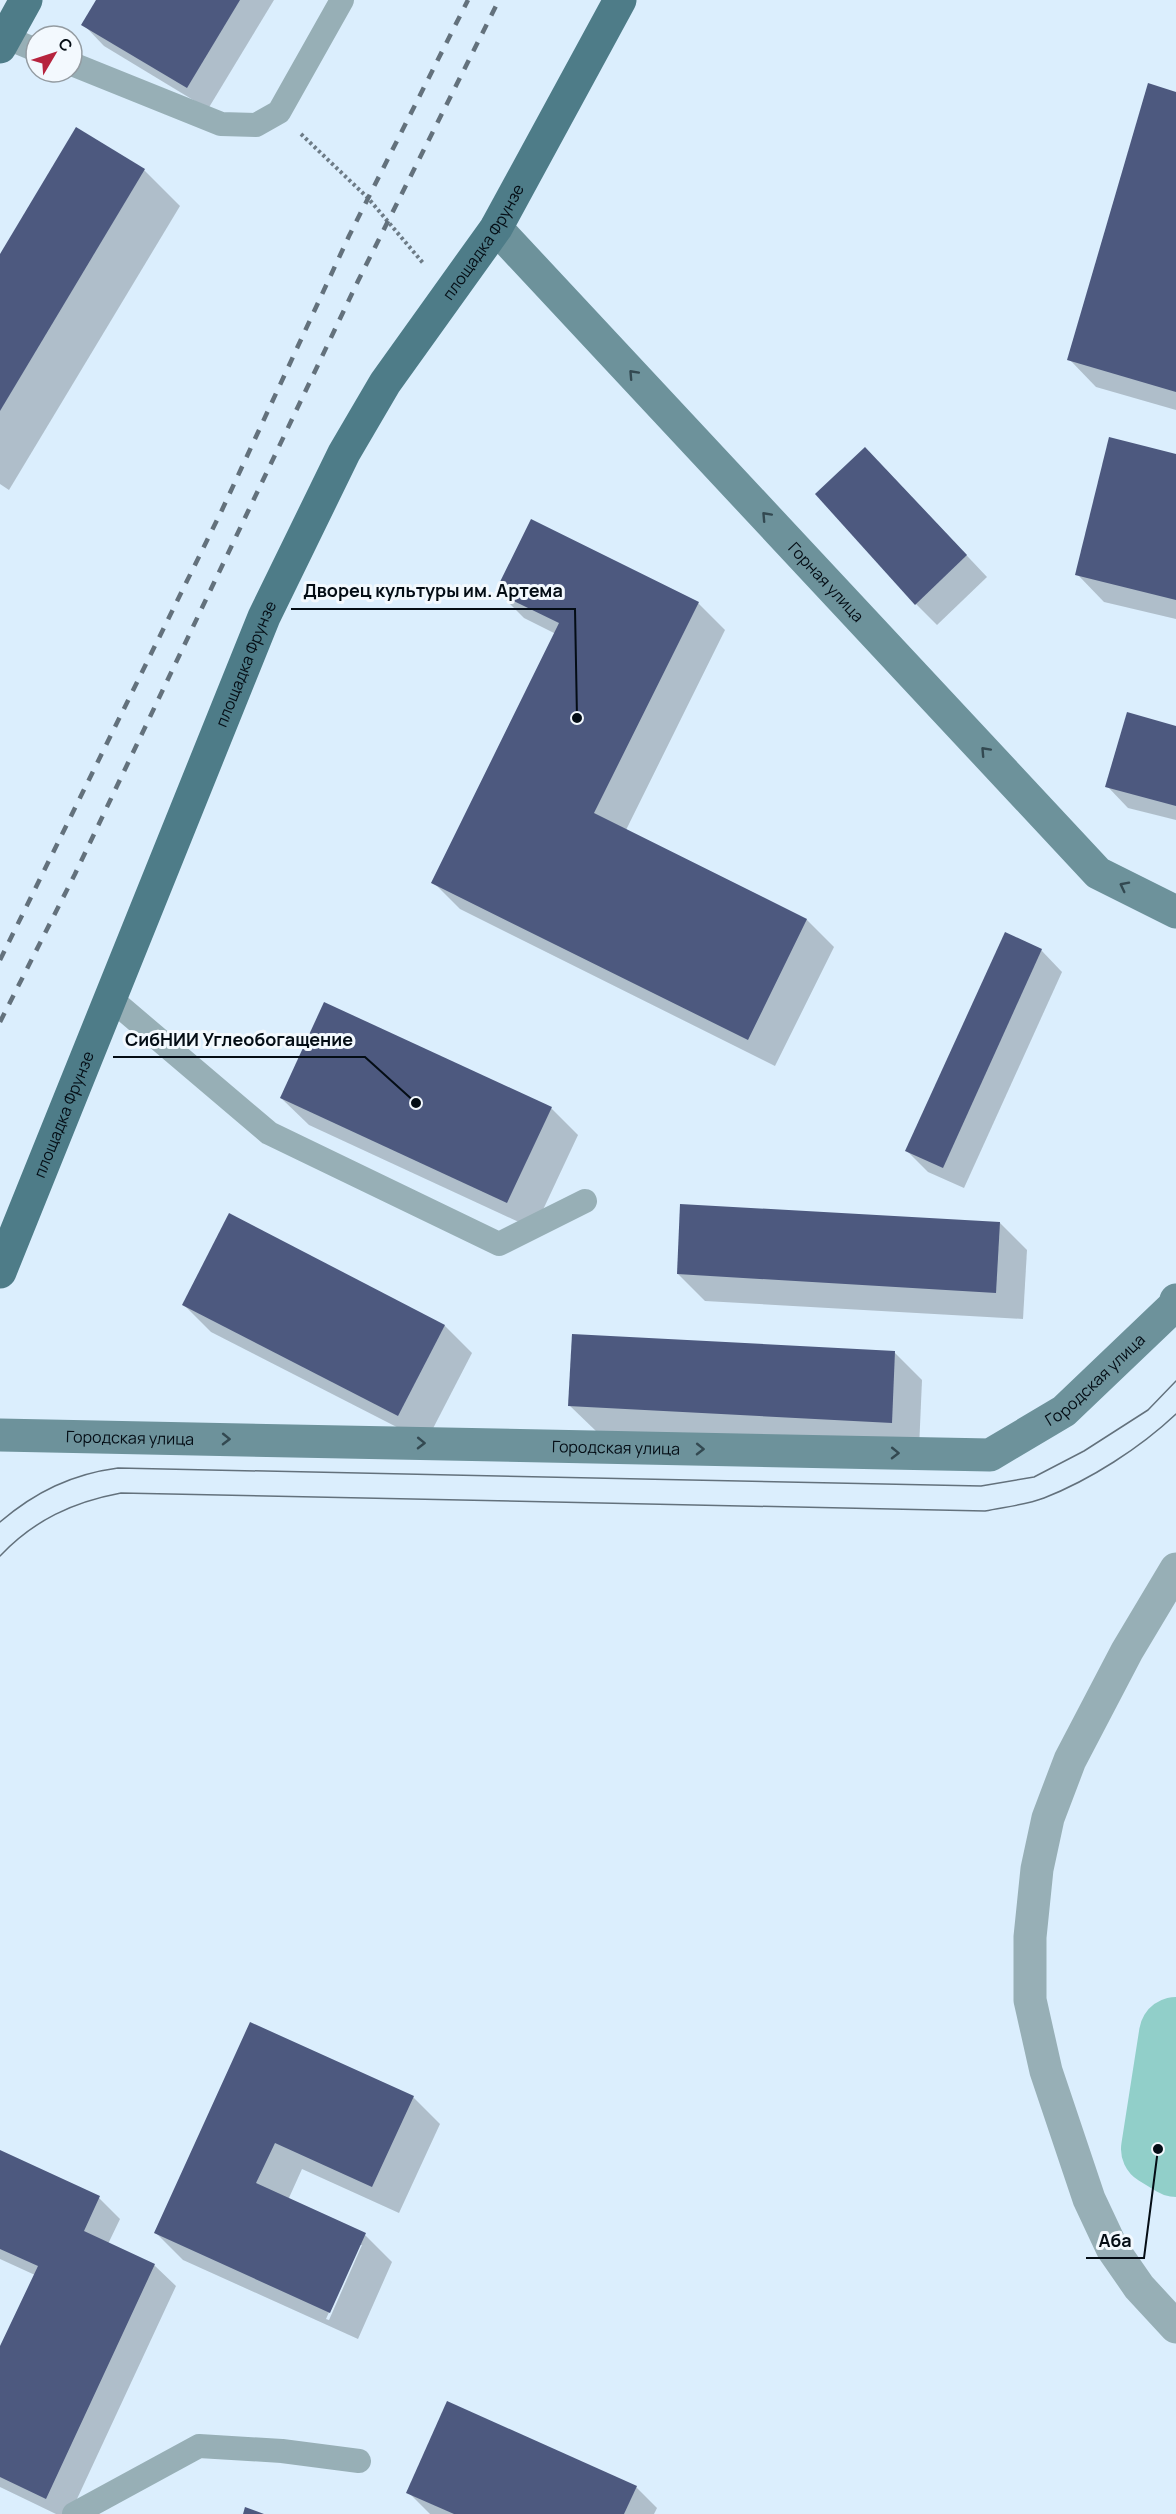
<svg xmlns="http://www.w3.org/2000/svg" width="1176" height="2514" font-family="Manrope,sans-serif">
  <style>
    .shadow { fill: #0003; fill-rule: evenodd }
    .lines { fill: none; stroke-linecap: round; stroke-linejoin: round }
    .river { stroke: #91cfc9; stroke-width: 74 }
    .building { fill: #4d597f }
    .path { stroke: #6d7b86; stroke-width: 4; stroke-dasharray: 3 3; stroke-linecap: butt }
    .lane { stroke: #97afb6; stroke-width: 24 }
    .street { stroke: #97afb6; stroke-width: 33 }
    .secondary { stroke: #6d929b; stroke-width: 33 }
    .primary { stroke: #4e7c88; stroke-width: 33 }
    .tram { stroke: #63717c; stroke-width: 1.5 }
    .rail { stroke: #63717c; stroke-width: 4.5; stroke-dasharray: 10 10; stroke-linecap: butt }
    .oneway { stroke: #334951 }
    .labels { text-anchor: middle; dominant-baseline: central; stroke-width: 6; stroke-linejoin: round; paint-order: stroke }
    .street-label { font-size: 16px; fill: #040d15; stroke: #f3f9fe }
    .leader { fill: none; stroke: #040d15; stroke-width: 2 }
    .callout-dot { fill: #040d15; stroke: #f3f9fe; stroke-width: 2 }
    .callout-label { font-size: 18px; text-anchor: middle; font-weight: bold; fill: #040d15; stroke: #f3f9fe; stroke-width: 6; stroke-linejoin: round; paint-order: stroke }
  </style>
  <rect width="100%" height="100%" fill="#dbeefd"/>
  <g class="shadow">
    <polygon points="97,0 274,0 208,109 104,46 83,24"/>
    <polygon points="1176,93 1176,410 1096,387 1069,359"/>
    <polygon points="77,129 144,170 180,206 9,490 0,484 0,257"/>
    <polygon points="1176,456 1176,619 1104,602 1077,574"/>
    <polygon points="887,471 987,577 937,625 916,604"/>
    <polygon points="497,591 698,603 725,630 626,830 807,920 834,947 775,1066 460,909 433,882 556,634 524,618"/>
    <polygon points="1176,728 1176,820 1128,808 1107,786"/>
    <polygon points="1041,950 1062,972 964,1188 928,1172 907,1151"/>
    <polygon points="281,1098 551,1108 578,1135 534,1229 309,1125"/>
    <polygon points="1000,1223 1027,1250 1023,1319 705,1301 678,1274"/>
    <polygon points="184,1305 445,1326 472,1353 426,1442 211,1332"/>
    <polygon points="895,1353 922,1380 919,1449 597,1432 569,1405"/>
    <path d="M250,2024L413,2097L440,2124L399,2213L302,2169L288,2200L365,2235L392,2262L358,2339L183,2260L156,2233ZM359,2245H362L329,2320L326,2319Z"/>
    <polygon points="0,2151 99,2198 120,2219 108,2244 154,2265 176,2286 70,2514 56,2514 0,2487 0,2350 35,2275 0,2259"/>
    <polygon points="636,2487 657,2508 654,2514 430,2514 408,2492"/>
  </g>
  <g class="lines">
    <polyline class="river" points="1176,2034 1158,2149 1176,2160"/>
  </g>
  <g class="building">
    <polygon points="96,0 240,0 187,88 81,25"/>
    <polygon points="1148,83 1176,92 1176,392 1067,360"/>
    <polygon points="76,127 145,169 0,411 0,254"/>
    <polygon points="1109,437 1176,454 1176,600 1075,575"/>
    <polygon points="865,447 967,555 915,605 815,494"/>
    <polygon points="531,519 699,602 594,813 807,919 748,1040 431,883 559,623 495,592"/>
    <polygon points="1127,712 1176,726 1176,806 1105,787"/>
    <polygon points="1005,932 1042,949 943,1168 905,1151"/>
    <polygon points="324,1002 552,1107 507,1203 280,1098"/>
    <polygon points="680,1204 1000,1222 996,1293 677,1274"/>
    <polygon points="229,1213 445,1325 398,1416 182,1305"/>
    <polygon points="572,1334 895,1351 892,1423 568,1406"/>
    <polygon points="250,2022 414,2096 372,2187 275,2143 256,2183 366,2233 330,2313 154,2233"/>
    <polygon points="0,2150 100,2196 84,2231 155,2264 46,2499 0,2477 0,2346 38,2266 0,2249"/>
    <polygon points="447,2401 637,2486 624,2514 454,2514 406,2493"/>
    <polygon points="245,2507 264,2514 243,2514"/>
  </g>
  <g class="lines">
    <polyline class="path" points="301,134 368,198 423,263"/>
    <g class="lane">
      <polyline points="5,37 36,50"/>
      <polyline points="72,64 221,124 256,125 279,112 342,0"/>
      <polyline points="110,998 269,1133 499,1244 585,1201"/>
      <polyline points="74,2514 199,2446 282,2451 359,2461"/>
    </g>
    <polyline class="street" points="1176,1569 1127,1651 1070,1760 1048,1818 1037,1869 1030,1937 1030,2000 1046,2071 1089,2199 1112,2248 1139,2287 1176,2327"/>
    <g class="secondary">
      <path id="s1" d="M496,228L1098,873L1176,912"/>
      <path id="s2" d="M0,1435L990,1455L1064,1411L1174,1306L1176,1300"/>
    </g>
    <g class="primary">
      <polyline points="0,47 26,0"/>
      <path id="s3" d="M0,1272L264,617L344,453L385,383L496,228L620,0"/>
    </g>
    <g class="tram">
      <path d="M0,1522C35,1492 72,1474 118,1468L981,1486L1034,1477L1084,1451L1148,1410L1176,1381"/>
      <path d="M0,1556C34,1520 73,1502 121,1493L985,1511C1004,1507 1026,1505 1044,1498C1090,1480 1140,1448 1176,1414"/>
    </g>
    <g class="rail">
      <polyline points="0,960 222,510 349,236 468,0"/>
      <polyline points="0,1022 75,874 358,281 499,0"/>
    </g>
  </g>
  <defs><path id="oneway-chevron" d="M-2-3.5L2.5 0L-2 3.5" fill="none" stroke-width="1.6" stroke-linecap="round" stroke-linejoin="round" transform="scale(1.5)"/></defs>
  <g class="oneway">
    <use href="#oneway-chevron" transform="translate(633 374) rotate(-133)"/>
    <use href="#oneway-chevron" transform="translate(766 516) rotate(-133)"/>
    <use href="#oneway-chevron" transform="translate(985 751) rotate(-133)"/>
    <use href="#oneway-chevron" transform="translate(1124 886) rotate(-153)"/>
    <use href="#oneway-chevron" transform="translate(226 1439) rotate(1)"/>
    <use href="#oneway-chevron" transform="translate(421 1443) rotate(1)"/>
    <use href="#oneway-chevron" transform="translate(700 1449) rotate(1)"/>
    <use href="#oneway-chevron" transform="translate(895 1453) rotate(1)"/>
  </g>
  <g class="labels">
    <g class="street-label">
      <text stroke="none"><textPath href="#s3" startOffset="1142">площадка Фрунзе</textPath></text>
      <text stroke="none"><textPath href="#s1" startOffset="484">Горная улица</textPath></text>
      <text stroke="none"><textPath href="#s3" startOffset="656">площадка Фрунзе</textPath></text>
      <text stroke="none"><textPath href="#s3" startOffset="170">площадка Фрунзе</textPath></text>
      <text stroke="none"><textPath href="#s2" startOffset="1120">Городская улица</textPath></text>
      <text stroke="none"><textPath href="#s2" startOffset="130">Городская улица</textPath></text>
      <text stroke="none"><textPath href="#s2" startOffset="616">Городская улица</textPath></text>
    </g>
  </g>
  <path class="leader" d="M577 718L575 609H291M416 1103L365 1057H113M1158 2149L1144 2258H1086"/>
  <g class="callout-dot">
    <circle cx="577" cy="718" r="6"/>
    <circle cx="416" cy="1103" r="6"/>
    <circle cx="1158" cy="2149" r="6"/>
  </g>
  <g class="callout-label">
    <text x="433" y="597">Дворец культуры им. Артема</text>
    <text x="239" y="1046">СибНИИ Углеобогащение</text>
    <text x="1115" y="2247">Аба</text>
  </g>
  <g transform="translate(54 54) rotate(51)"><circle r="28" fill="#f3f9fe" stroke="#939ba1" stroke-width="1.5"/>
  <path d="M0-4.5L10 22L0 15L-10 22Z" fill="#b6243e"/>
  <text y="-9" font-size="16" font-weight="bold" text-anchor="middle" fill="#040d15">С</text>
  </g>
</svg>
